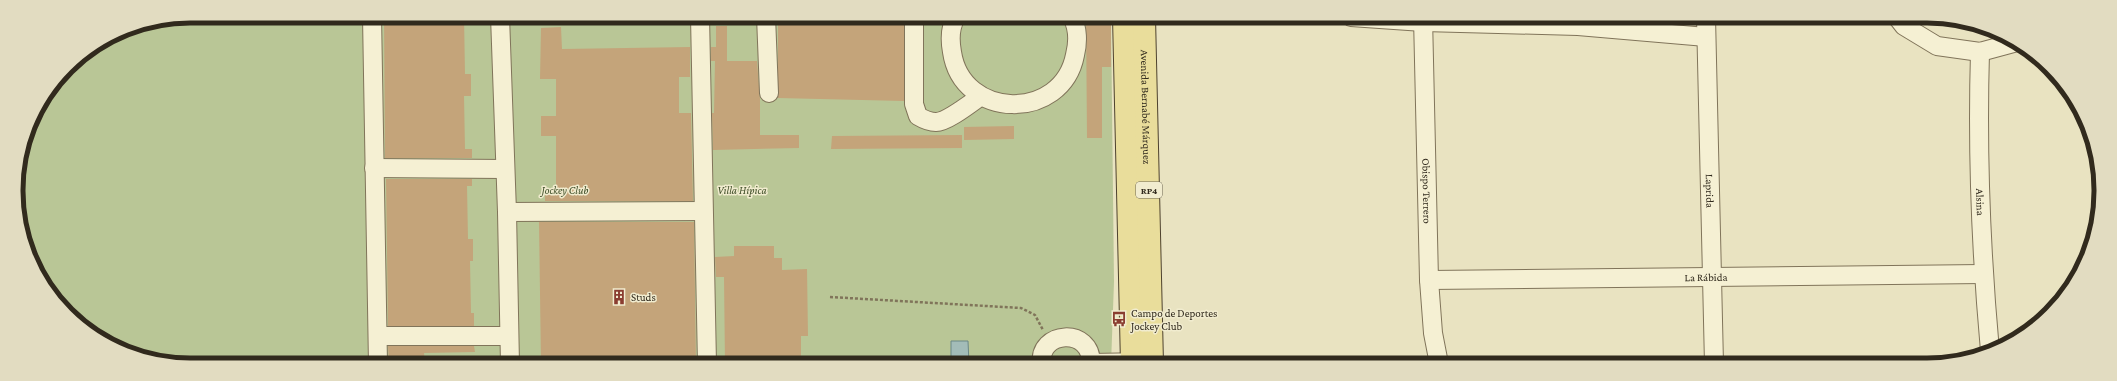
<svg xmlns="http://www.w3.org/2000/svg" width="2117" height="381" font-family="'Crimson Pro',serif">
  <style>
    .green { fill: #b9c696 }
    .water { fill: #a3bcb8; stroke: #6b8885 }
    .building { fill: #c4a47a }
    .lines { fill: none; stroke-linecap: round; stroke-linejoin: round }
    .minor-casing { stroke: #80745a; stroke-width: 20 }
    .major-casing { stroke: #4e422e; stroke-width: 24 }
    .path { stroke: #80745a; stroke-width: 2.5; stroke-dasharray: 3 2; stroke-linecap: butt }
    .minor { stroke: #f5f0d3; stroke-width: 18 }
    .major { stroke: #e9dd9b; stroke-width: 22 }
    .labels { text-anchor: middle; dominant-baseline: central; stroke-width: 3; stroke-linejoin: round; paint-order: stroke }
    .shield { fill: #f1eccf; stroke: #6b6452; stroke-width: 1 }
    .shield-label { font-size: 10px; font-weight: bold; fill: #312a1d }
    .street-label { font-size: 11px; fill: #312a1d; stroke: #f1eccf }
    .park-label { font-size: 11px; font-style: italic; fill: #3d4c26; stroke: #f1eccf }
    .poi-label { font-size: 11px; fill: #312a1d; stroke: #f1eccf; text-anchor: start }
    .rim { fill: none; stroke: #312a1d; stroke-width: 5 }
  </style>
  <rect width="100%" height="100%" fill="#e9e3c1"/>
  <polygon class="green" points="190,16 1111,17 1114,282 1111,364 168,364 113,347 59,305 25,247 16,179 29,124 67,67 124,29"/>
  <polygon class="water" points="951,341 968,341 969,364 951,364"/>
  <g class="building">
    <polygon points="384,16 464,16 465,74 471,74 471,96 464,96 465,149 472,149 472,158 385,158"/>
    <polygon points="778,16 904,17 904,101 778,98"/>
    <polygon points="1086,17 1102,17 1102,25 1111,25 1111,67 1102,67 1102,138 1087,138"/>
    <polygon points="716,26 727,26 727,61 757,61 760,99 760,135 799,135 799,148 713,150 712,113 714,113 715,61 711,61 711,47 716,47"/>
    <polygon points="561,27 562,49 690,47 690,77 679,77 679,113 691,113 693,201 545,201 545,194 556,194 556,136 541,136 541,116 556,116 556,79 540,79 541,28"/>
    <polygon points="1014,126 1014,139 964,140 964,127"/>
    <polygon points="962,135 962,148 831,149 832,136"/>
    <polygon points="386,179 472,179 472,186 467,186 468,239 473,239 473,261 470,261 471,313 474,313 474,326 388,326"/>
    <polygon points="539,222 694,222 696,364 541,364"/>
    <polygon points="734,246 774,246 774,258 782,258 782,270 807,269 808,336 801,336 801,364 725,364 724,277 716,277 715,257 734,256"/>
    <polygon points="388,346 474,346 475,352 424,353 425,363 389,364"/>
  </g>
  <g class="lines">
    <g class="minor-casing">
      <g id="minor">
        <polyline points="372,16 378,364"/>
        <polyline points="500,16 507,212 510,364"/>
        <polyline points="700,16 707,364"/>
        <polyline points="766,16 769,93"/>
        <path d="M914,17V104L918,116C923,119 929,122 936,122C947,122 971,103 981,96"/>
        <path d="M956,17C950,27 950,41 952,52C962,120 1062,122 1075,55C1078,43 1078,28 1072,17"/>
        <polyline points="1351,17 1423,22 1578,26 1706,37"/>
        <path id="s1" d="M1423,17L1429,280L1433,333L1439,364"/>
        <path id="s2" d="M1706,17L1714,364"/>
        <polyline points="1897,17 1904,26 1937,46 1980,52 2017,42"/>
        <path id="s3" d="M1980,52C1977,152 1981,252 1990,351"/>
        <polyline points="374,168 505,169"/>
        <polyline points="507,212 703,211"/>
        <path id="s4" d="M1429,280L1983,274"/>
        <polyline points="378,336 509,336"/>
        <polyline points="1092,363 1145,362"/>
        <path d="M1042,364C1037,331 1092,326 1091,364"/>
      </g>
    </g>
    <g class="major-casing">
      <g id="major">
        <polyline points="1124,17 1132,364"/>
        <path id="s5" d="M1144,17L1152,364"/>
      </g>
    </g>
    <polyline class="path" points="830,297 1021,308 1035,315 1043,330"/>
    <use href="#minor" class="minor"/>
    <use href="#major" class="major"/>
  </g>
  <defs>
    <g id="building-bare" transform="scale(1.2)"><path d="M-4-6H4V6H1V3H-1V6H-4ZM-2.5-4.3h1.7v1.8h-1.7ZM.8-4.3h1.7v1.8H.8ZM-2.5-1h1.7V.8h-1.7ZM.8-1h1.7V.8H.8Z" fill="#8a3d30" stroke="#f1eccf" stroke-width="2.5" paint-order="stroke"/></g>
    <g id="bus-bare" transform="scale(1.2)"><path d="M-5-6H5V4H4V6H2V4H-2V6H-4V4H-5ZM-3.5-4V0h7V-4ZM-3.5 1.2v1.5H-2V1.2ZM2 1.2v1.5H3.5V1.2Z" fill="#8a3d30" stroke="#f1eccf" stroke-width="2.5" paint-order="stroke"/></g>
  </defs>
  <g fill-rule="evenodd">
    <use href="#building-bare" x="619" y="297"/>
    <use href="#bus-bare" x="1119" y="319"/>
  </g>
  <g class="labels">
    <rect class="shield" x="1136" y="182" width="26" height="16" rx="3"/>
    <g class="shield-label">
      <text x="1149" y="190">RP4</text>
    </g>
    <g class="street-label">
      <text stroke="none"><textPath href="#s5" startOffset="90">Avenida Bernabé Márquez</textPath></text>
      <text stroke="none"><textPath href="#s1" startOffset="174">Obispo Terrero</textPath></text>
      <text stroke="none"><textPath href="#s2" startOffset="174">Laprida</textPath></text>
      <text stroke="none"><textPath href="#s3" startOffset="150">Alsina</textPath></text>
      <text stroke="none"><textPath href="#s4" startOffset="277">La Rábida</textPath></text>
    </g>
    <g class="park-label">
      <text x="565" y="190">Jockey Club</text>
      <text x="742" y="190">Villa Hípica</text>
    </g>
    <g class="poi-label">
      <text x="631" y="297">Studs</text>
      <text x="1131" y="313">Campo de Deportes<tspan x="1131" dy="13">Jockey Club</tspan></text>
    </g>
  </g>
  <path d="M0 0H2117V381H0ZM190 23H1927A167 167 0 0 1 2094 190V191A167 167 0 0 1 1927 358H190A167 167 0 0 1 23 191V190A167 167 0 0 1 190 23Z" fill="#e2dcc1" fill-rule="evenodd"/>
  <path class="rim" d="M190 23H1927A167 167 0 0 1 2094 190V191A167 167 0 0 1 1927 358H190A167 167 0 0 1 23 191V190A167 167 0 0 1 190 23Z"/>
</svg>
